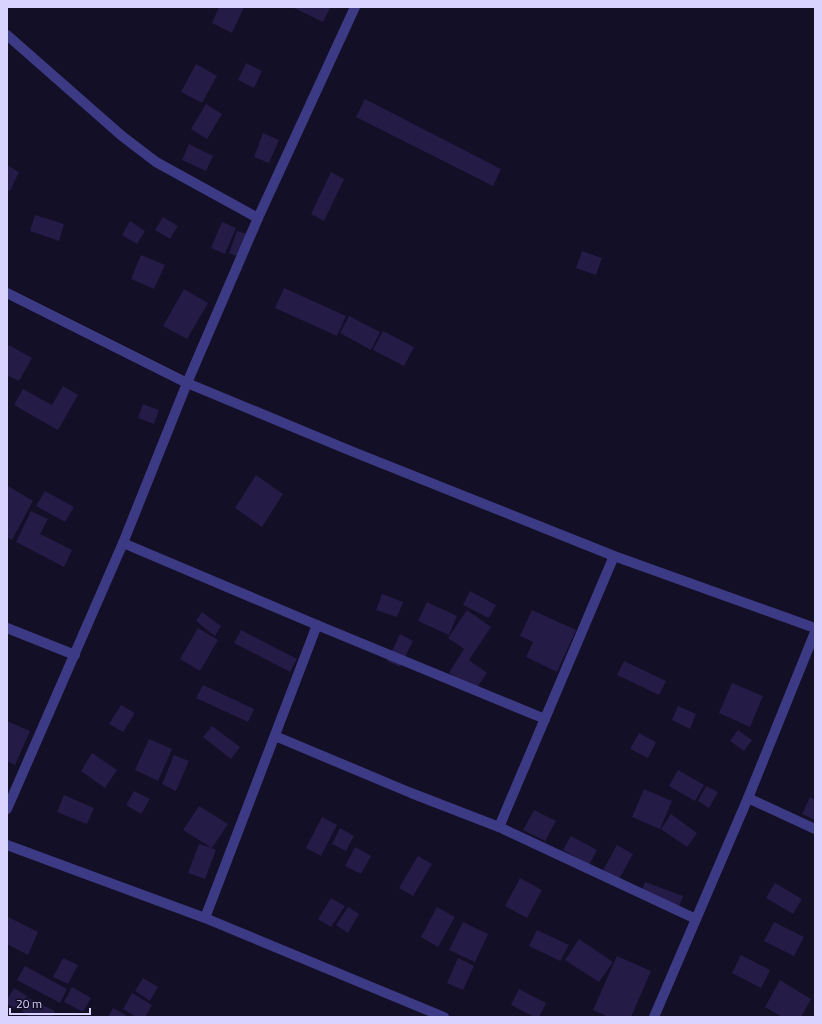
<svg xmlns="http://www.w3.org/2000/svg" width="822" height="1024" font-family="'Titillium Web',sans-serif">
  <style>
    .building { fill: #241b47 }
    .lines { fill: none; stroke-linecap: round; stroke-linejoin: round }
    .minor { stroke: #3d3a85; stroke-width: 10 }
  </style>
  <rect width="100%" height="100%" fill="#130f26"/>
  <g class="building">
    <polygon points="219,7 244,7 232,33 212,23"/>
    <polygon points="292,7 329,7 330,8 323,22"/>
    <polygon points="246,63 262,71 254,88 238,80"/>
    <polygon points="196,64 217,76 202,103 181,92"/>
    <polygon points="365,99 501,169 493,186 356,117"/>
    <polygon points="206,104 222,114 207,139 191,129"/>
    <polygon points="263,133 279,140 269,163 254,157"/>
    <polygon points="189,144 213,156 206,171 182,160"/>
    <polygon points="7,165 19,172 10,191 7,190"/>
    <polygon points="331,172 344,179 324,221 311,214"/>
    <polygon points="35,215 64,224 59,241 30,231"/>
    <polygon points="163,217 178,226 170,239 155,230"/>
    <polygon points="130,221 145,231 137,244 122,235"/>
    <polygon points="222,222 236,228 225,254 211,248"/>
    <polygon points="237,231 247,234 239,257 229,253"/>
    <polygon points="582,251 602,258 596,275 576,268"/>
    <polygon points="141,255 165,265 154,289 131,279"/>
    <polygon points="284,288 346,316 337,336 275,308"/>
    <polygon points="184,289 208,303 187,339 163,326"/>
    <polygon points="349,316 380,332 371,350 340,333"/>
    <polygon points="383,331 414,347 404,366 373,350"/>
    <polygon points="9,345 32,358 19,381 7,375 7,349"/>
    <polygon points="63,386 78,395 58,430 14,405 23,389 52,405"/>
    <polygon points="143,404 159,410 154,424 138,418"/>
    <polygon points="256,475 283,494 262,527 235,508"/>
    <polygon points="8,486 33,501 12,540 7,537 7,488"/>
    <polygon points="45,491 74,507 65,522 36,506"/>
    <polygon points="31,511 48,519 40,534 72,550 64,567 16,542"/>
    <polygon points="470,591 496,605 489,618 463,605"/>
    <polygon points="382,594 403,602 397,617 376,610"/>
    <polygon points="427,602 457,616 449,635 418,621"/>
    <polygon points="467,610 491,627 469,660 487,673 475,690 449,673 464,649 448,638"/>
    <polygon points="532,610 576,630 557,672 526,657 533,642 520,636"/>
    <polygon points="202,612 221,626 215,636 196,621"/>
    <polygon points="198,628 218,640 200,671 180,659"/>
    <polygon points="241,630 297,659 290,672 234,643"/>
    <polygon points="400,634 413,641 400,667 387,661"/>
    <polygon points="624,661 666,681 659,695 617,675"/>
    <polygon points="732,683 763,696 750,727 719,713"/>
    <polygon points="203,685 254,709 248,722 196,698"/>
    <polygon points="121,705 135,713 123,732 109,724"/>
    <polygon points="678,706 696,714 690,729 672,720"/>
    <polygon points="7,721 30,731 15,765 7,761"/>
    <polygon points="212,726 240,747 231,759 203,737"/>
    <polygon points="738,730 752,740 744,751 730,741"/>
    <polygon points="639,733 656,742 648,758 630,749"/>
    <polygon points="149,739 172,749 158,781 135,770"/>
    <polygon points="92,753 117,770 105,788 81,771"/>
    <polygon points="174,755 189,761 176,791 162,784"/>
    <polygon points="678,770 704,785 695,801 669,786"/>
    <polygon points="706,786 718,792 709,808 698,801"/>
    <polygon points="644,789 672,801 660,829 632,817"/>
    <polygon points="134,791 150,799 141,814 126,805"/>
    <polygon points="64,795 94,808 87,824 57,812"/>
    <polygon points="810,797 815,800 815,820 802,814"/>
    <polygon points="199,806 228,824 212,848 216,850 205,879 188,873 199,844 212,848 183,830"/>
    <polygon points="534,810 556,821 545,841 523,830"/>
    <polygon points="671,814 697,833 687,847 661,829"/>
    <polygon points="322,817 337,825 321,856 306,848"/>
    <polygon points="340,828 354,836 346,851 332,844"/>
    <polygon points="571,836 597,850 589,865 563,850"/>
    <polygon points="617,845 633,854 618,881 602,872"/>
    <polygon points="355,847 371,856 361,874 345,866"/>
    <polygon points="418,856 432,864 413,896 399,888"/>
    <polygon points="520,878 542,890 527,918 505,906"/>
    <polygon points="645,882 683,896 678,909 640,895"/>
    <polygon points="775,883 802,899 793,914 766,898"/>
    <polygon points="331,898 345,906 331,927 318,919"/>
    <polygon points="348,907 359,914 348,933 336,925"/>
    <polygon points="437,907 455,917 438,947 421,937"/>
    <polygon points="8,917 38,932 28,955 7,944"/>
    <polygon points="463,922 488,934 475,962 449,950"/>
    <polygon points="774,922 804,937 794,956 764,941"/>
    <polygon points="537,930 569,945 560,961 529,946"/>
    <polygon points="579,939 613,962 599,982 565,960"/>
    <polygon points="741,955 770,970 761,988 732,973"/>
    <polygon points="617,956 651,971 631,1017 609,1017 593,1010"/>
    <polygon points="63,958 78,965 68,984 53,977"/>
    <polygon points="458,958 474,966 463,990 447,983"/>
    <polygon points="25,966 67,989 60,1003 17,980"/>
    <polygon points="143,978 158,987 150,1001 135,991"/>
    <polygon points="780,980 811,999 801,1017 782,1017 765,1007"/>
    <polygon points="72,987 91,998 83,1012 64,1002"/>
    <polygon points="14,988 27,996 19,1010 7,1004 7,1000"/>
    <polygon points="519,989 546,1003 539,1017 534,1017 511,1005"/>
    <polygon points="132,993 152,1005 145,1017 136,1017 123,1009"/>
    <polygon points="28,998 55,1011 52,1017 31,1017 22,1012"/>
    <polygon points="113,1008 129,1017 108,1017"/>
  </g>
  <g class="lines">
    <g class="minor">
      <polyline points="7,35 122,136 156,162 258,218"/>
      <polyline points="7,293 187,383 351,451 614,556 815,628"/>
      <polyline points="123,543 317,625 545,719"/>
      <polyline points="7,628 75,655"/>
      <polyline points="275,736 411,793 499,827 696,919"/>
      <polyline points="748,798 815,829"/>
      <polyline points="7,809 123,543 187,383 258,218 355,7"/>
      <polyline points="499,827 614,556"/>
      <polyline points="7,845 205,918 444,1017"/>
      <polyline points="205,918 317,625"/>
      <polyline points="654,1017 748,798 815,632"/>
    </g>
  </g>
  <rect width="822" height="1024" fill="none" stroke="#d9d4ff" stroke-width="16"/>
  <path d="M10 1008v6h80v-6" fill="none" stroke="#d9d4ff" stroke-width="2"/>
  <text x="16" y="1008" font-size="12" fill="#d9d4ff" stroke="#130f26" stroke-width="3" paint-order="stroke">20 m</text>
</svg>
